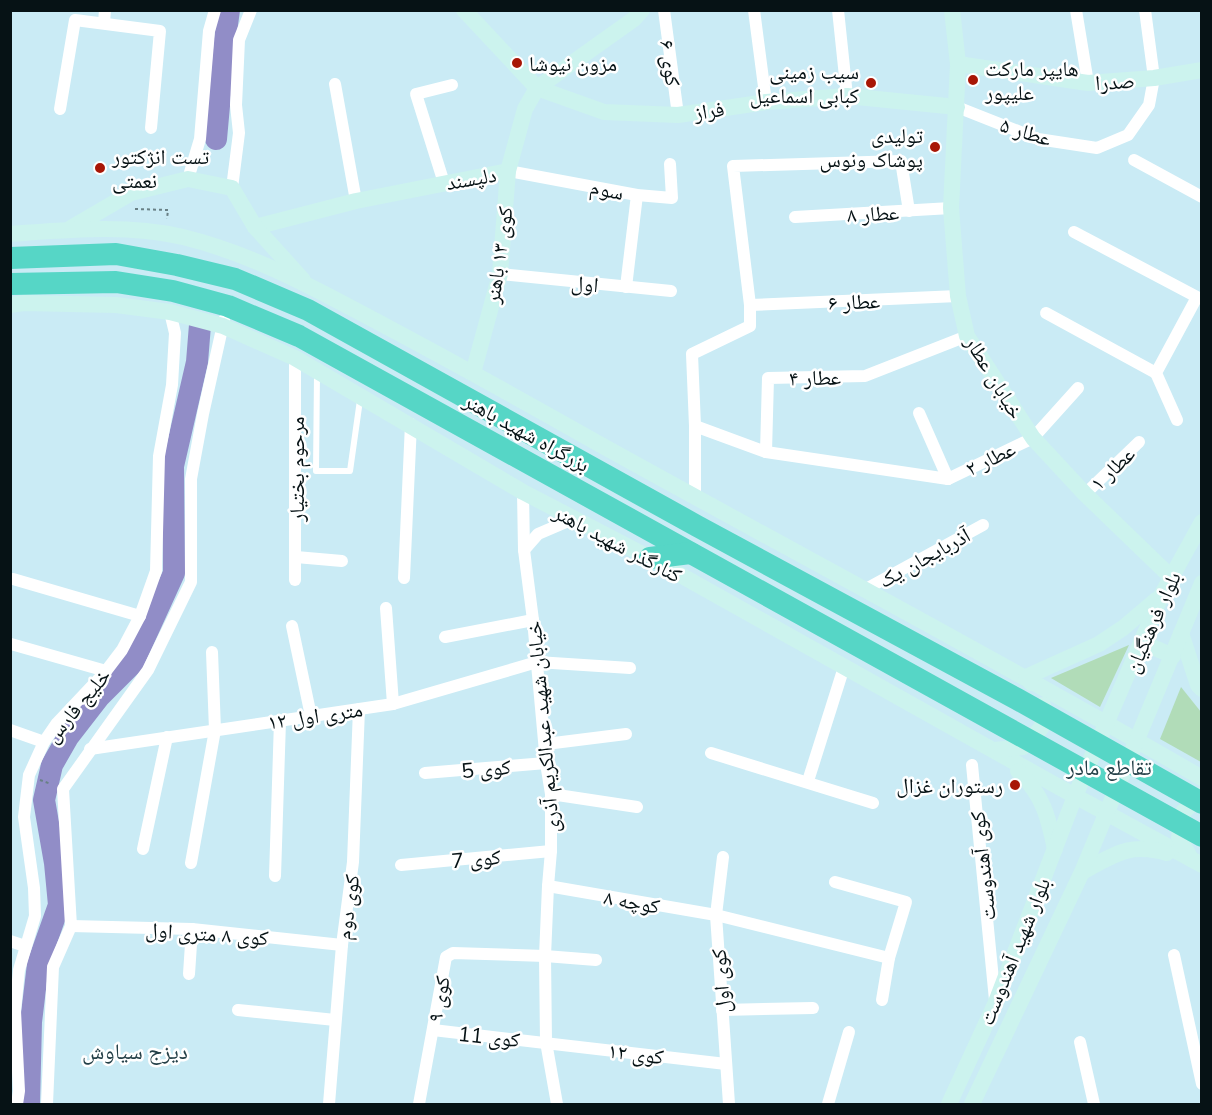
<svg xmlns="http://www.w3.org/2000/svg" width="1212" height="1115" font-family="Mulish,'Noto Naskh Arabic',sans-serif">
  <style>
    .green { fill: #b1dcb8 }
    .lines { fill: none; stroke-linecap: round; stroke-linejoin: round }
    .river { stroke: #918dc7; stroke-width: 22 }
    .path { stroke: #698086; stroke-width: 2; stroke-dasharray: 3 3; stroke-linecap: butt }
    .lane { stroke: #fff; stroke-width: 6 }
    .street { stroke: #fff; stroke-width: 12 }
    .secondary { stroke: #ccf3ee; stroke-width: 16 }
    .highway { stroke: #56d6c6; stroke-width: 22 }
    .poi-dot { fill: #a81606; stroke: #fff; stroke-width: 2 }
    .labels { text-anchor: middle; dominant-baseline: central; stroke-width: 5; stroke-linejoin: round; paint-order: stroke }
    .poi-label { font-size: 21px; fill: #061215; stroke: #fff; text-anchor: start }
    .street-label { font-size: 21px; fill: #061215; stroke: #fff }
    .neighbourhood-label { font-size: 22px; fill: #244048; stroke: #fff }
  </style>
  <rect width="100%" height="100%" fill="#caebf5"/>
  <g class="green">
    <polygon points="1129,645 1100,707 1051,678"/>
    <polygon points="1181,687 1201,712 1201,762 1160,739"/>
  </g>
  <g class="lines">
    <g class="river">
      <polyline points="216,139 225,39 229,10"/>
      <polyline points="29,1104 31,1022 38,964 59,905 55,863 44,800 52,765 68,737 99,697 133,663 174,573 173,466 197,362 200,325"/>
    </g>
    <g class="path">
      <polyline points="135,209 168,210 167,219"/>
      <polyline points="40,780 51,784"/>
    </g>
    <polyline class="lane" points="317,374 316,471 350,471 360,400"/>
    <g class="street">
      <polyline points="664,10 678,115"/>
      <polyline points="754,10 766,102"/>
      <polyline points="838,10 847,96"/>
      <polyline points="1076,10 1088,83"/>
      <polyline points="104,23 105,10"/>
      <polyline points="335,84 356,201"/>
      <polyline points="957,107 1038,139 1097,148 1128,135 1149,105 1154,78 1145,10"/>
      <polyline points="60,109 75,20 160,31 151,128"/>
      <polyline points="1134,160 1202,197"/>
      <polyline points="508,171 637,195 672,198 670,164"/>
      <polyline points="188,179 200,139 209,31 215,10"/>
      <polyline points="444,183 416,94 452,85"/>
      <polyline points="232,188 239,133 236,105 239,40 251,10"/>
      <polyline points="795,217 951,208"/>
      <polyline points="1074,232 1197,297 1156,373 1177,420"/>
      <polyline points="500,274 671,291"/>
      <polyline points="626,287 637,195"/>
      <polyline points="750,305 958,296"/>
      <polyline points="1046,313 1156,373"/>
      <polyline points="295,358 295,580"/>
      <polyline points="919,413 948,479"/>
      <polyline points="695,426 766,452 768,378 865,376 967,336"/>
      <polyline points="766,452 948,479"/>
      <polyline points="948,479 1033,438 1078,388"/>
      <polyline points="523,492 524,550 533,620 546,763 551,794 551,851 548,886 545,956 546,1042 557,1104"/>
      <polyline points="1085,494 1139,442"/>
      <polyline points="695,498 695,426 692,354 750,326 750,305 733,166 901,161 909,211"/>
      <polyline points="524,550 538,534 573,519"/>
      <polyline points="296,557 342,561"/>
      <polyline points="404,578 411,424"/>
      <polyline points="13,579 140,616"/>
      <polyline points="866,589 983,525"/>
      <polyline points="386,608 393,704"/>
      <polyline points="292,626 311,716"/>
      <polyline points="445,637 533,620"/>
      <polyline points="11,644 106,671"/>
      <polyline points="10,730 44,742"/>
      <polyline points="546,744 626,734"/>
      <polyline points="90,749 393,704 537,662 630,668"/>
      <polyline points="711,753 873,803"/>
      <polyline points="972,765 995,1000"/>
      <polyline points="425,773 546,763"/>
      <polyline points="808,781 844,667"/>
      <polyline points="551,794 637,807"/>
      <polyline points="143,849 167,737"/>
      <polyline points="723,857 716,915 729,1104"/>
      <polyline points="191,863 215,730 212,652"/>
      <polyline points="401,865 551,851"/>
      <polyline points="275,876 280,721"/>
      <polyline points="835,882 906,902 889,958 882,1000"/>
      <polyline points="548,886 716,915 889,958"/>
      <polyline points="71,926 192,929 342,945"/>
      <polyline points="10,941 25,946"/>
      <polyline points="1174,955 1202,1084"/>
      <polyline points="189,974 192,929"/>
      <polyline points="238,1010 335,1020"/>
      <polyline points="722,1010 813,1008"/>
      <polyline points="433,1030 726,1064"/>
      <polyline points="1080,1042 1094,1104"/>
      <polyline points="17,1104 19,1091 15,1011 19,970 35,916 34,888 24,817 29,775 44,742 57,723 106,671 122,650 140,616 156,571 159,456 172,385 175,333 170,312"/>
      <polyline points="47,1104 53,967 71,926 63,789 148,670 191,582 191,479 203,414 224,320"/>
      <polyline points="329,1104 342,945 353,862 359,709"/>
      <polyline points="419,1104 446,957 453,953 545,956 596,960"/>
      <polyline points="828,1104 849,1032"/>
    </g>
    <g class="secondary">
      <polyline points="464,10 537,88 604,112 678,115 766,102 847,96 957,107"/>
      <polyline points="952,10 958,64 951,208 958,296 967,336 1033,438 1085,494 1171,577"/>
      <polyline points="958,64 1088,83 1154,78 1202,70"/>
      <polyline points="255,227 356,201 508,171"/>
      <polyline points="71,228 131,193 188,179 232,188 255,227 303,280"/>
      <path d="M10,234C68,230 126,224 183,237C253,254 316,289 378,322C453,362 527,403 601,445C801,556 1004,663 1202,778"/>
      <polyline points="10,305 24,303 116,305 170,312 223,326 295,358 523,492 650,558 1075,796 1202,865"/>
      <polyline points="473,373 500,274 508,171 525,109 537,88 634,19 642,10"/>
      <polyline points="1181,633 1198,685 1202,689"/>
      <polyline points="1141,642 1173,656"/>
      <polyline points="1031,683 1026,677 1099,644 1123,628 1156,600"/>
      <polyline points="995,750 1023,747 1042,727 1043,705"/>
      <path d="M1018,771C1043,795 1048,816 1055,849"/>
      <polyline points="1191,859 1179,837 1183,812 1202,795"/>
      <path d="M1082,872C1114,855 1129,842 1167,853"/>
      <polyline points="949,1104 996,1002 1075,796 1161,596 1202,522"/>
      <polyline points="972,1104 1082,872 1202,583"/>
    </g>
    <g class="highway">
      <polyline points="10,258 116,254 177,265 235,279 308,310 697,526 1017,699 1202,803"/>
      <polyline points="10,284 116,282 173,291 228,306 299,336 1202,836"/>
      <polyline points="650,558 690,553"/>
    </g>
  </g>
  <g class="poi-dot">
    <circle cx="517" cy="63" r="6"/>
    <circle cx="973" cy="80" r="6"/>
    <circle cx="871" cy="83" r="6"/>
    <circle cx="935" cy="147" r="6"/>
    <circle cx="100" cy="168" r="6"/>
    <circle cx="1015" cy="785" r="6"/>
  </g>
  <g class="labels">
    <g class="poi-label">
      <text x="529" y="63">مزون نیوشا</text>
      <text x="985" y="68">هایپر مارکت<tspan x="985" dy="24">علیپور</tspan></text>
      <text x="859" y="71" text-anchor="end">سیب زمینی<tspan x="859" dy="24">کبابی اسماعیل</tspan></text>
      <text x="923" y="135" text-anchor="end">تولیدی<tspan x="923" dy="24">پوشاک ونوس</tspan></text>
      <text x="112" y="156">تست انژکتور<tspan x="112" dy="24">نعمتی</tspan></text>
      <text x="1003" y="785" text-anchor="end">رستوران غزال</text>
    </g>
    <g class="street-label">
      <text transform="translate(671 63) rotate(82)">کوی ۶</text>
      <text transform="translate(1115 81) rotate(-4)">صدرا</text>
      <text transform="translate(709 110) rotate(-9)">فراز</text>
      <text transform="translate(1026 131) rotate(17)">عطار ۵</text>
      <text transform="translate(471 178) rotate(-10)">دلپسند</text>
      <text transform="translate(607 189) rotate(11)">سوم</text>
      <text transform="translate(873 213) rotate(-3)">عطار ۸</text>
      <text transform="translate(498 255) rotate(-82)">کوی ۱۳ باهنر</text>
      <text transform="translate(585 283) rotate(6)">اول</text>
      <text transform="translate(854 301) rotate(-2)">عطار ۶</text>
      <text transform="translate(815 377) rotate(-1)">عطار ۴</text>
      <text transform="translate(995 377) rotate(59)">خیابان عطار</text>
      <text transform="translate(527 432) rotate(29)">بزرگراه شهید باهنر</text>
      <text transform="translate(990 458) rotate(-26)">عطار ۲</text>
      <text transform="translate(1112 468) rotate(-44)">عطار ۱</text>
      <text transform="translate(296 469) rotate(-90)">مرحوم بختیار</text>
      <text transform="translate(618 543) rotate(28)">کنارگذر شهید باهنر</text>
      <text transform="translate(924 557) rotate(-29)">آذربایجان یک</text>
      <text transform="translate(1152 622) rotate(-66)">بلوار فرهنگیان</text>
      <text transform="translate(77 705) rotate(-50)">خلیج فارس</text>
      <text transform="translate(315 715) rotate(-8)">۱۲ متری اول</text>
      <text transform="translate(542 727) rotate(-95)">خیابان شهید عبدالکریم آذری</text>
      <text transform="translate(486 768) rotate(-5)">کوی 5</text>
      <text transform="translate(476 858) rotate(-5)">کوی 7</text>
      <text transform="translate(982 866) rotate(-96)">کوی آهندوست</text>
      <text transform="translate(632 901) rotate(10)">کوچه ۸</text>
      <text transform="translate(347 907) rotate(-82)">کوی دوم</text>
      <text transform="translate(207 933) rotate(4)">کوی ۸ متری اول</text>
      <text transform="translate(1014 951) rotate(-68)">بلوار شهید آهندوست</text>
      <text transform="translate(720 981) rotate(-94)">کوی اول</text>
      <text transform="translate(438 999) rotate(-80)">کوی ۹</text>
      <text transform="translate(489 1036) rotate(6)">کوی 11</text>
      <text transform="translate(636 1053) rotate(7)">کوی ۱۲</text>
    </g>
    <g class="neighbourhood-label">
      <text x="1109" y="767">تقاطع مادر</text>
      <text x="135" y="1051">دیزج سیاوش</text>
    </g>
  </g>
  <rect width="1212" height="1115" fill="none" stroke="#061215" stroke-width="24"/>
</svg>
